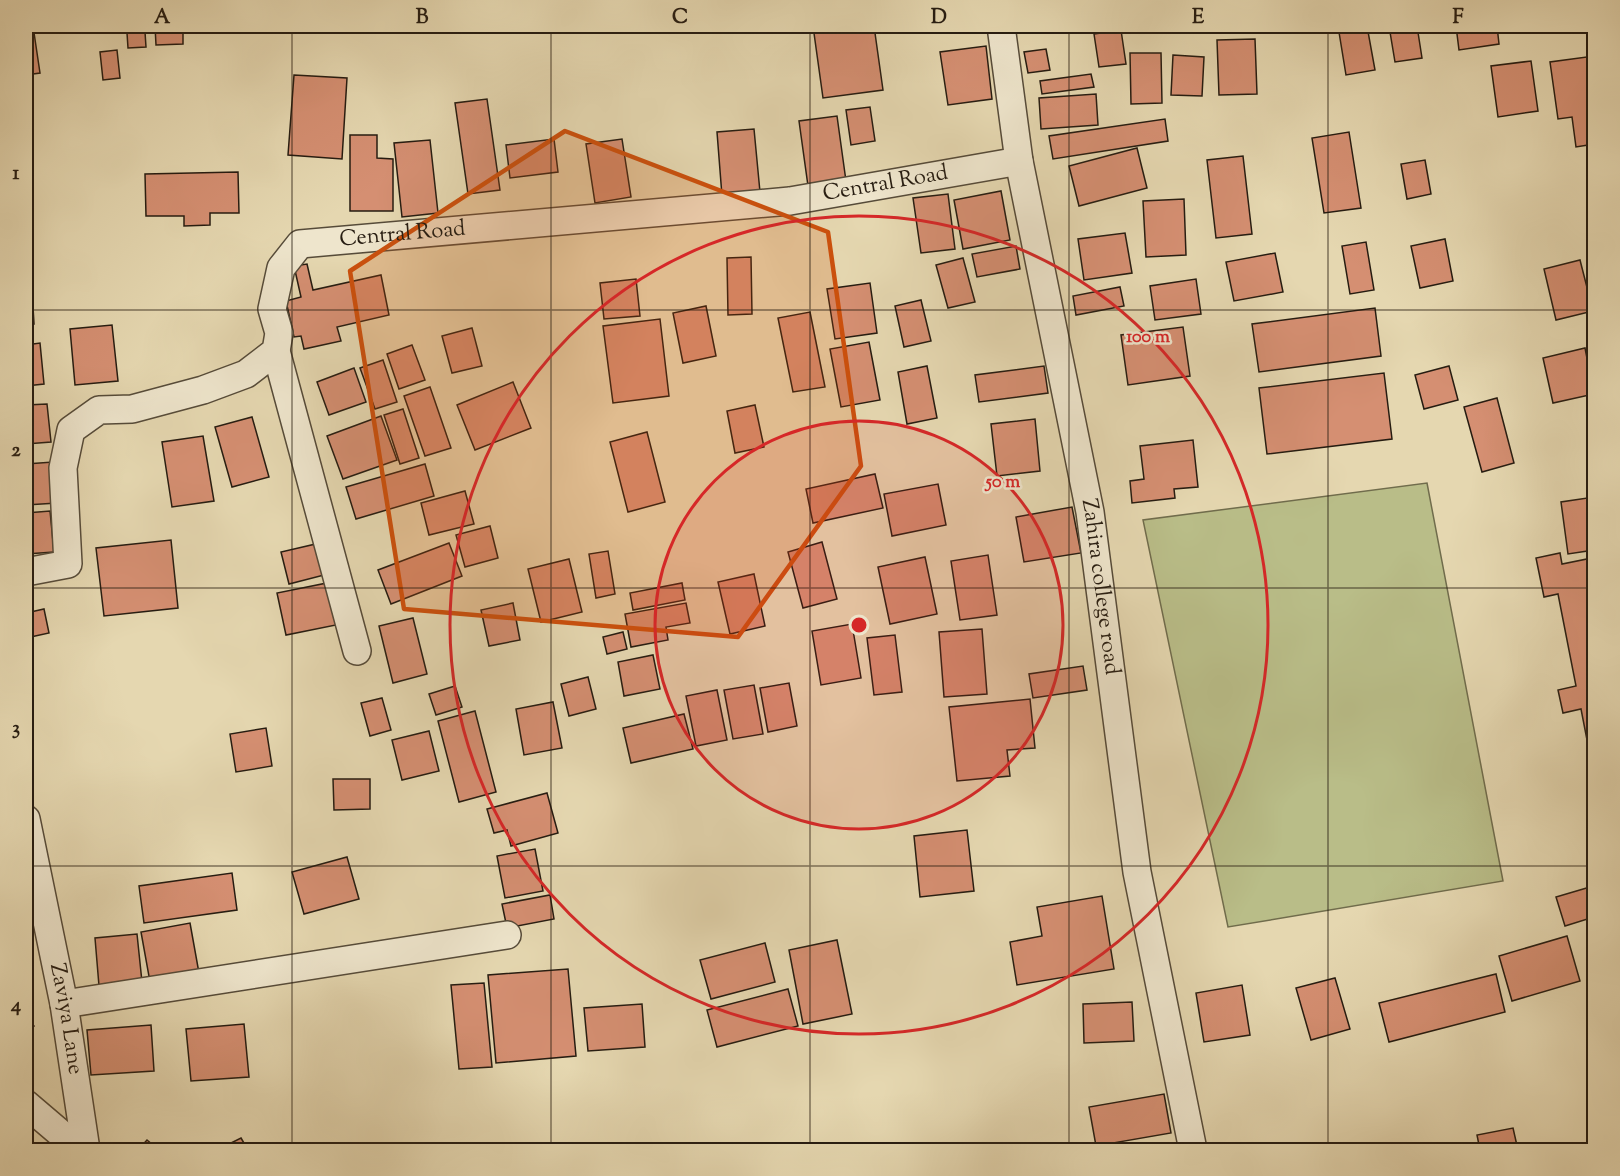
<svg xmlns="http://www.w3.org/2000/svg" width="1620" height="1176" font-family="'Sorts Mill Goudy',serif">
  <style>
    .green { fill: #b9bd88; stroke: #706c4c; stroke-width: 1.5 }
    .building { fill: #d58f72; stroke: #261c11; stroke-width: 1.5 }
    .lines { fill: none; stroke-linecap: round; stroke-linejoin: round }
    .minor-casing { stroke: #564b39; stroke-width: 30 }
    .minor { stroke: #eee5cc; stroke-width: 27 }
    .marked { fill: #cb500d; fill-opacity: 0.2; stroke: #cb500d; stroke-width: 4.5; stroke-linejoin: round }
    .grid { fill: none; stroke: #261c11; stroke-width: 1.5; stroke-opacity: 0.55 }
    .ring { fill: none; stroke: #d62828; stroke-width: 3 }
    .labels { text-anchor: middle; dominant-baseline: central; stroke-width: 5; stroke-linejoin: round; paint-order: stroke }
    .street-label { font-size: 22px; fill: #261c11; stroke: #eee5cc }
    .centre { fill: #d62828; stroke: #eee5cc; stroke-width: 3 }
    .ring-label { font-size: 18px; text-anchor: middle; font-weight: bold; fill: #d62828; stroke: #eee5cc; stroke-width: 5; stroke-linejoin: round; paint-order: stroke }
    .neatline { fill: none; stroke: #261c11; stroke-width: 2 }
    .grid-label { font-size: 20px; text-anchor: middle; font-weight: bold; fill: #261c11 }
  </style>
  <rect width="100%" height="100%" fill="#e5d7b0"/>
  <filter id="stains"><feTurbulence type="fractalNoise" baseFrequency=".00333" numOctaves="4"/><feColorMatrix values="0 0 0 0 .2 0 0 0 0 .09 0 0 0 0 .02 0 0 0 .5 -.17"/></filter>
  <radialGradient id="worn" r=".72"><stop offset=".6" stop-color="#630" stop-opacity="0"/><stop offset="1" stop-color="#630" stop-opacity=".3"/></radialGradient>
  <polygon class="green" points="1427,483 1503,881 1228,927 1143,520"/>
  <g class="building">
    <polygon points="26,26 33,26 40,73 26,75"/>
    <polygon points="155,26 183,26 183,44 156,45"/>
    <polygon points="813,26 874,26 883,90 823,98"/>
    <polygon points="1338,26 1367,26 1375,70 1346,75"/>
    <polygon points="1389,26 1417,26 1422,58 1395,62"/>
    <polygon points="1456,26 1497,26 1499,44 1459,50"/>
    <polygon points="1121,30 1126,64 1099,67 1094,34"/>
    <polygon points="145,32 146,47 128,48 127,33"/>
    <polygon points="1255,39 1257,94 1219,95 1217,40"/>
    <polygon points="986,46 992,99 948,105 940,52"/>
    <polygon points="1046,49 1050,70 1028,73 1024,52"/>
    <polygon points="117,50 120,78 103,80 100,52"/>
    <polygon points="1130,53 1161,53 1162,103 1131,104"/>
    <polygon points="1173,55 1204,57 1202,96 1171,95"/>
    <polygon points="1594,56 1594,144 1576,147 1572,117 1558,119 1550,62"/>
    <polygon points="1531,61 1538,111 1498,117 1491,66"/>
    <polygon points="1091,74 1094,87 1042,94 1040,81"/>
    <polygon points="294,75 347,78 342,159 288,155"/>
    <polygon points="1096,94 1098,125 1041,129 1039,98"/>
    <polygon points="487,99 500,190 468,194 455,103"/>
    <polygon points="870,107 875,141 851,145 846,110"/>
    <polygon points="837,116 846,181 808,186 799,121"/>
    <polygon points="1165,119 1168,141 1053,159 1049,136"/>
    <polygon points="754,129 760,192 722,196 717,132"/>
    <polygon points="1349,132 1361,208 1324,213 1312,138"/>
    <polygon points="350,135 377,135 377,158 393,159 393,211 350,211"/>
    <polygon points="554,139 558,172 510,178 506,145"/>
    <polygon points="622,139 631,197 595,203 586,144"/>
    <polygon points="430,140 438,213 402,217 394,143"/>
    <polygon points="1137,148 1147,188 1079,206 1069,166"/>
    <polygon points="1243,156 1252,234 1216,238 1207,160"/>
    <polygon points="1425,160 1431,194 1407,199 1401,164"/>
    <polygon points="26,163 33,244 26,245"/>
    <polygon points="238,172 239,213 210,213 210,225 184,226 184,216 146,216 145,174"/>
    <polygon points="1001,191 1010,240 963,249 954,200"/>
    <polygon points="948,194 955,249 921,253 913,198"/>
    <polygon points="1184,199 1186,255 1146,257 1143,201"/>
    <polygon points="1125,233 1132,273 1084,280 1078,239"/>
    <polygon points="1445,239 1453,281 1420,288 1411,246"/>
    <polygon points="1366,242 1374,290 1350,294 1342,246"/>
    <polygon points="1016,246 1020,269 977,277 972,254"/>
    <polygon points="1275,253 1283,292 1234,301 1226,262"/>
    <polygon points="751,257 752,314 728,315 727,258"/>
    <polygon points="963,258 975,302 948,308 936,265"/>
    <polygon points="1580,260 1593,311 1556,320 1544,269"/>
    <polygon points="307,264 313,290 381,275 389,315 337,327 341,341 304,349 301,336 294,337 286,301 301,297 294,266"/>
    <polygon points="636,279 640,316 604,319 600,283"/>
    <polygon points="1196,279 1201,314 1155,320 1150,286"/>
    <polygon points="870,283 877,333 835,339 827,289"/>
    <polygon points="1120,287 1124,306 1076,315 1073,296"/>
    <polygon points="26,290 32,290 34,324 26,324"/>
    <polygon points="921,300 931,341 904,347 895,306"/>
    <polygon points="706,306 716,356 683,363 673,313"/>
    <polygon points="1375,308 1381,356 1259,372 1252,324"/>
    <polygon points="810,312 825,387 793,392 778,318"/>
    <polygon points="660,319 669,396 613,403 603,326"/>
    <polygon points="112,325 118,381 75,385 70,329"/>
    <polygon points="1183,327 1190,376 1128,385 1121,335"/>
    <polygon points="472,328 482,366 452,373 442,336"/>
    <polygon points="869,342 880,400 841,407 830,349"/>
    <polygon points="40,343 44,384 26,386 26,345"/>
    <polygon points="412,345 425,380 399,389 387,354"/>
    <polygon points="1585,348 1594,394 1553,403 1543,358"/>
    <polygon points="383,360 397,402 375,409 360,368"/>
    <polygon points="927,366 937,418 907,424 898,372"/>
    <polygon points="1044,366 1048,393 979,402 975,375"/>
    <polygon points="1449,366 1458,400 1424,409 1415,375"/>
    <polygon points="354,368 366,402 329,415 317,382"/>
    <polygon points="1384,373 1392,439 1267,454 1259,388"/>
    <polygon points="513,382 531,428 475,450 457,405"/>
    <polygon points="430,387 451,448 425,456 404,396"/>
    <polygon points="1497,398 1514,463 1482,472 1464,407"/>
    <polygon points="47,404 51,442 26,444 26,405"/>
    <polygon points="755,405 764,447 735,453 727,411"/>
    <polygon points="403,409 419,458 400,464 384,415"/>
    <polygon points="381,416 397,460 343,479 327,436"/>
    <polygon points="252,417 269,477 232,487 215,427"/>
    <polygon points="1035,419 1040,471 997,476 991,424"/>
    <polygon points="647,432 665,502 628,512 610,442"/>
    <polygon points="203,436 214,501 172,507 162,442"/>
    <polygon points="1193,440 1198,487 1174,489 1175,498 1132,503 1130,481 1144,479 1140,446"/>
    <polygon points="53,462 57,503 26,505 26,464"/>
    <polygon points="425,464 434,496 356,519 346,487"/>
    <polygon points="875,474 883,508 813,523 806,489"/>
    <polygon points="938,484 946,525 892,536 884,494"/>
    <polygon points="465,491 474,524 429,535 421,503"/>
    <polygon points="1594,497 1594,550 1568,554 1561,502"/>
    <polygon points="1072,507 1081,553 1024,562 1016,517"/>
    <polygon points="50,511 54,552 26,554 26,513"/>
    <polygon points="490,526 498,558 465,567 456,535"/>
    <polygon points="171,540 178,608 104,616 96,548"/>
    <polygon points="822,542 837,599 803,608 788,552"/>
    <polygon points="320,543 328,574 289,584 281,552"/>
    <polygon points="449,543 462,576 391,604 378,570"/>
    <polygon points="608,551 615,594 596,598 589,554"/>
    <polygon points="1560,553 1562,564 1592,558 1594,569 1594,776 1581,709 1563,713 1558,690 1576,686 1558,594 1544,597 1536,558"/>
    <polygon points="988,555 997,615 960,620 951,561"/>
    <polygon points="925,557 937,614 890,624 878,567"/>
    <polygon points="569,559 582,612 541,622 528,569"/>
    <polygon points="754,574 765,626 730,634 718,582"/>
    <polygon points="327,583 336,625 286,635 277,593"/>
    <polygon points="682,583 685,600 633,610 630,593"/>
    <polygon points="513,603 520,640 489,646 481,610"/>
    <polygon points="686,603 690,623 666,627 668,640 631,647 625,614"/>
    <polygon points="44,609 49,633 26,638 26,613"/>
    <polygon points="413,618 427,674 393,683 379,626"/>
    <polygon points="852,624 861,678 821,685 812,631"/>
    <polygon points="982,629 987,694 944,697 939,632"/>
    <polygon points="623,632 627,649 607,654 603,637"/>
    <polygon points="895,635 902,692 874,695 867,638"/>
    <polygon points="653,655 660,689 624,696 618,662"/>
    <polygon points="1083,666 1087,690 1033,698 1029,674"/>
    <polygon points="588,677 596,709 569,716 561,684"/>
    <polygon points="789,683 797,726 768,732 760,688"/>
    <polygon points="754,685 763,734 733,739 724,690"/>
    <polygon points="455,686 462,707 436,715 429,694"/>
    <polygon points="717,690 727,740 696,746 686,696"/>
    <polygon points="382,698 391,730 370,736 361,703"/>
    <polygon points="1030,699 1035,748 1007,750 1010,776 957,781 949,707"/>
    <polygon points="553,702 562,748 524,755 516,709"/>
    <polygon points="475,711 496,792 459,802 438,721"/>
    <polygon points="684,714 693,749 631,763 623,728"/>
    <polygon points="266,728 272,766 236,772 230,734"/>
    <polygon points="429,731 439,771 402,780 392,740"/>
    <polygon points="333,779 370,779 370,809 334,810"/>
    <polygon points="547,793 558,833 511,846 507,830 494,833 487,809"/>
    <polygon points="967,830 974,891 920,897 914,836"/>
    <polygon points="535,849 543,891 505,898 497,856"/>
    <polygon points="347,857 359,899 304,914 292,872"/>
    <polygon points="232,873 237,910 144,923 139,886"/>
    <polygon points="1590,887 1594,904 1594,917 1565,926 1556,897"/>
    <polygon points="550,895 554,919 507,928 502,904"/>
    <polygon points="1102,896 1114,969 1017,985 1010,942 1042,936 1037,907"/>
    <polygon points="190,923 199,973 150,982 141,932"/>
    <polygon points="137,934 142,982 99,986 95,938"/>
    <polygon points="1567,936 1580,981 1512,1001 1499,956"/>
    <polygon points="837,940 852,1014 803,1024 789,950"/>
    <polygon points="765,943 775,982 711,999 700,960"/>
    <polygon points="568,969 576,1056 496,1063 488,975"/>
    <polygon points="1496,974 1505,1012 1389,1042 1379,1003"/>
    <polygon points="1335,978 1350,1029 1311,1040 1296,988"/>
    <polygon points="484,983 492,1067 459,1069 451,985"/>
    <polygon points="1242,985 1250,1035 1204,1042 1196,993"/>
    <polygon points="788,989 798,1026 717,1047 707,1010"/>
    <polygon points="1132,1002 1134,1041 1084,1043 1083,1004"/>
    <polygon points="642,1004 645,1047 588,1051 584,1008"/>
    <polygon points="26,1018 34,1026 26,1035"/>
    <polygon points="244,1024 249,1077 191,1081 186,1029"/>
    <polygon points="151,1025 154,1071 91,1075 87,1030"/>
    <polygon points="1164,1094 1171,1133 1096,1146 1089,1107"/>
    <polygon points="1513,1128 1518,1150 1480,1150 1477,1135"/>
    <polygon points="241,1138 248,1150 217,1150"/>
    <polygon points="147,1140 159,1150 138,1150"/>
  </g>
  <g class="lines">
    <g class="minor-casing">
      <g id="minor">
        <path id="s1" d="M1001,26L1019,161L1090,512L1137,872L1193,1150"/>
        <polyline points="276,351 357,651"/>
        <path id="s2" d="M26,572L68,564L63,468L71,430L99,410L132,409L203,390L246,374L276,351L279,333L272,309L281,268L300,244L790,201L1019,161"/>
        <path id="s3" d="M26,819L64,1004L86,1150"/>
        <polyline points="64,1004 507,935"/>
        <polyline points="26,1104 80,1150"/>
      </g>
    </g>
    <use href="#minor" class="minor"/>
  </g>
  <path class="marked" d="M565,131L828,232L861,466L738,637L404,609L350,271Z"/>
  <path class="grid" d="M292,26V1150M551,26V1150M810,26V1150M1069,26V1150M1328,26V1150M26,310H1594M26,588H1594M26,866H1594"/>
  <circle cx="859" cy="625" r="204" fill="#d62828" fill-opacity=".12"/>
  <g class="ring">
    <circle cx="859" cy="625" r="204"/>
    <circle cx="859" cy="625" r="409"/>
  </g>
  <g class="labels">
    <g class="street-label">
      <text stroke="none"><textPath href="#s2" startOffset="1107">Central Road</textPath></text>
      <text stroke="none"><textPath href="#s2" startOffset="621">Central Road</textPath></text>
      <text stroke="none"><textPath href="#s1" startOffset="570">Zahira college road</textPath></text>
      <text stroke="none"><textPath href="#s3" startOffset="204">Zaviya Lane</textPath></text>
    </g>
  </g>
  <circle cx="859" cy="625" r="9" class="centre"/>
  <g class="ring-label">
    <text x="1148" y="342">100 m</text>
    <text x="1003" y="487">50 m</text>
  </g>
  <rect width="1620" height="1176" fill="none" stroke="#e5d7b0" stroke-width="66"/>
  <rect x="33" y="33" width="1554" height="1110" class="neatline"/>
  <g class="grid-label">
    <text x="162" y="23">A</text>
    <text x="422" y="23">B</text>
    <text x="680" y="23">C</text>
    <text x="939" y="23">D</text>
    <text x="1198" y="23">E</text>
    <text x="1458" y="23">F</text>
    <text x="16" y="179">1</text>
    <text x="16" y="456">2</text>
    <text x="16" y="734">3</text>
    <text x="16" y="1011">4</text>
  </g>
  <rect width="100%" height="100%" filter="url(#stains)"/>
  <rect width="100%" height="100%" fill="url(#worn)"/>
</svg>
